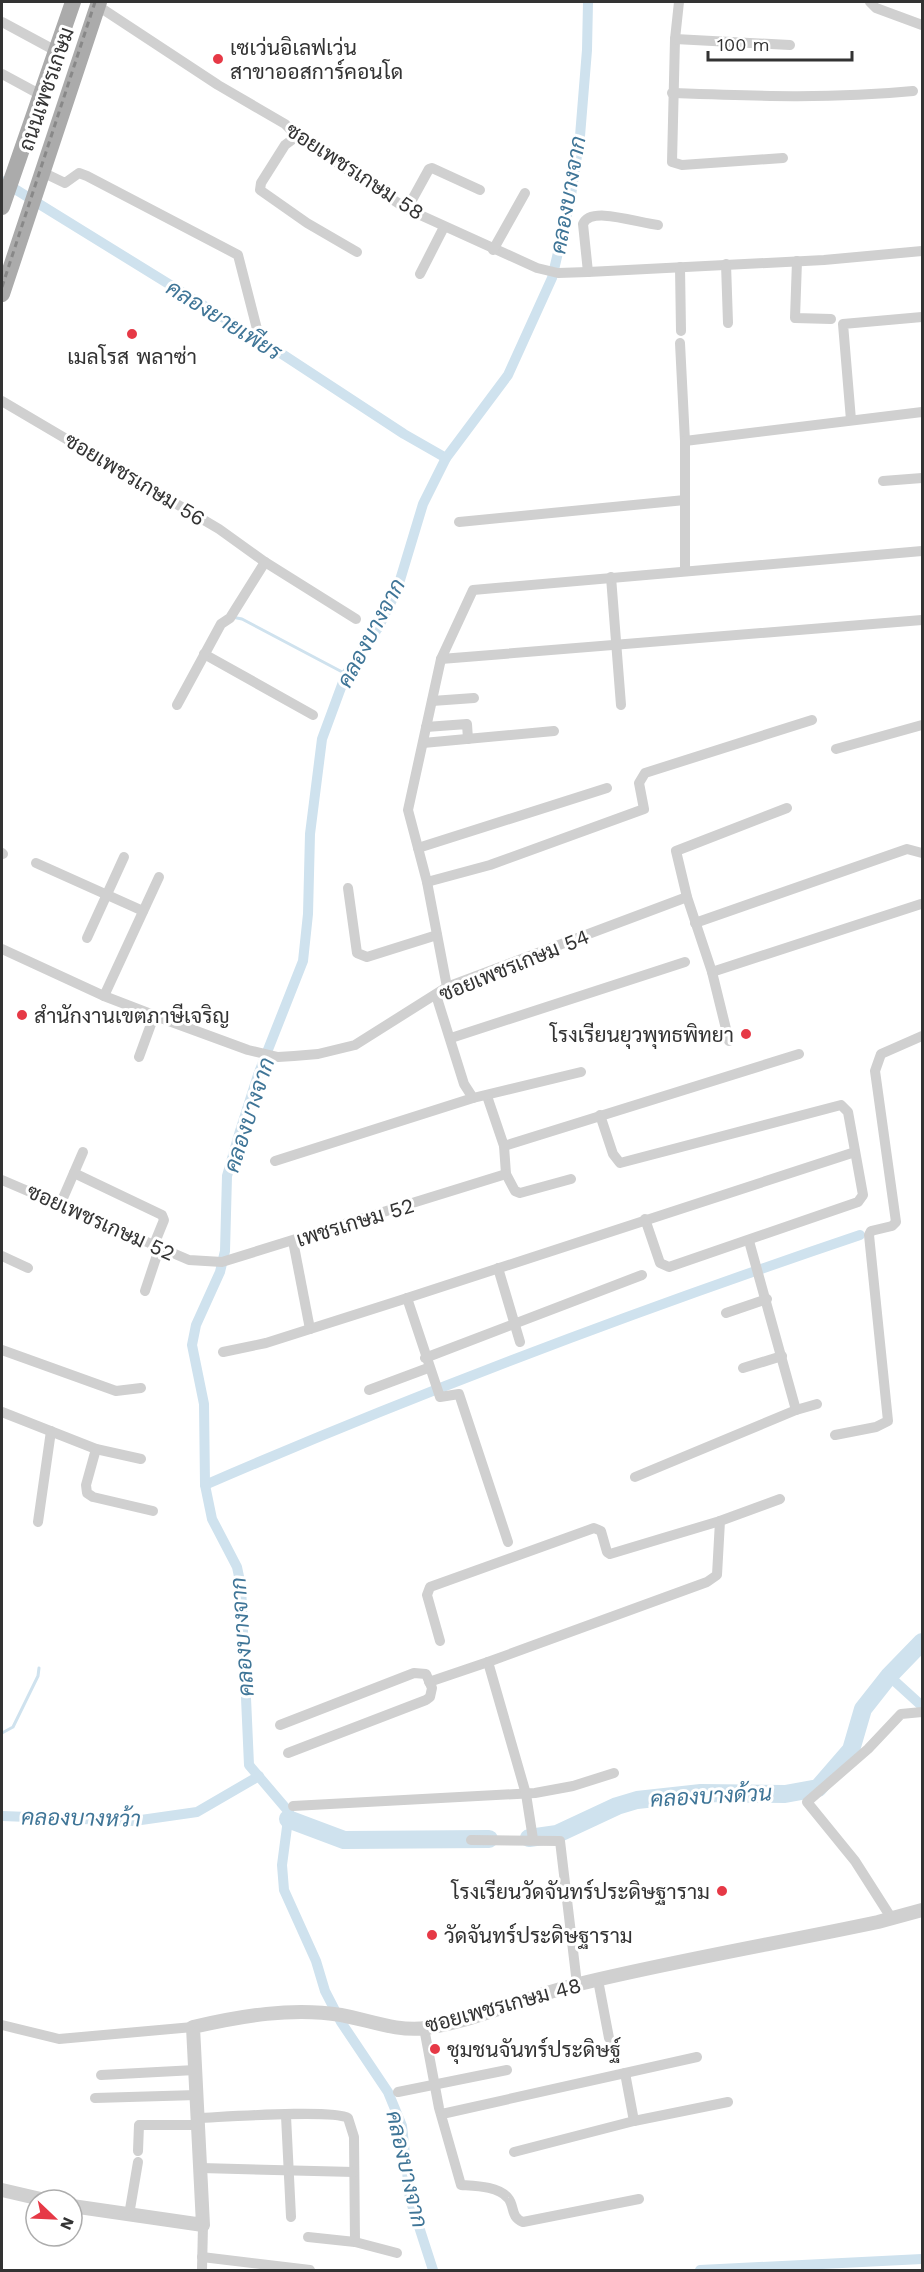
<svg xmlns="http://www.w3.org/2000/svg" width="924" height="2272" font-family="'Work Sans',Sarabun,sans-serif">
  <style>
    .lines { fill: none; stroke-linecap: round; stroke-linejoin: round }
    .stream { stroke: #cfe2ee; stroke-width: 3 }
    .canal { stroke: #cfe2ee; stroke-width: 10 }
    .river { stroke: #cfe2ee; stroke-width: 18 }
    .minor { stroke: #d0d0d0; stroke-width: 10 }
    .tertiary { stroke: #d0d0d0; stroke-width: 14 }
    .primary { stroke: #ababab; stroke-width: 16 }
    .rail { stroke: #888; stroke-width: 3; stroke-dasharray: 6 4.5; stroke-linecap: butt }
    .poi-dot { fill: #e63946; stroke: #fff; stroke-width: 2 }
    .labels { text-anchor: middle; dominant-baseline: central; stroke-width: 6; stroke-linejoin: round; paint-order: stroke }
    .poi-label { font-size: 21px; fill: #333; stroke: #fff; text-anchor: start }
    .street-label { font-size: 21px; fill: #333; stroke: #fff }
    .water-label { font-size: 22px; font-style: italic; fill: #3f7597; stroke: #fff }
  </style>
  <rect width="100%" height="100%" fill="#fff"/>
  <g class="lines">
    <g class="stream">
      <polyline points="232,617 242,619 346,674"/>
      <polyline points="2,1733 13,1727 38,1676 39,1668"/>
    </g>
    <g class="canal">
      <polyline points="2,181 282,354 404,434 446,458"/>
      <path d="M205,1485C420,1392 638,1310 860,1235"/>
      <polyline points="889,1676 922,1706"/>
      <polyline points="2,1816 134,1821 197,1812 259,1776"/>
      <polyline points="433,2270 410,2199 402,2126 388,2092 341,2022 325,1991 316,1961 284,1890 282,1865 289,1812 249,1765 241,1586 237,1567 212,1519 205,1485 204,1404 192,1345 196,1325 220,1272 225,1251 227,1176 240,1131 258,1075 303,961 308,914 310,834 322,739 346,674 378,628 397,590 423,504 446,458 508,375 552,278 570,202 580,136 587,50 588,2"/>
      <polyline points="700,2270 922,2259"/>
    </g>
    <g class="river">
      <polyline points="288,1819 344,1840 489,1839"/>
      <polyline points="529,1838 557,1834 617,1806 637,1800 701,1793 785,1794 818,1788 851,1750 863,1709 889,1676 922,1642"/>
    </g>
    <g class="minor">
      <polyline points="679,2 675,39 672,162 682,165 783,158"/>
      <polyline points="870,2 876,8 922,25"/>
      <polyline points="98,6 218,85 285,124 297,136 407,209 537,268 558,273 588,272 824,260 922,251"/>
      <polyline points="2,22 56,51"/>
      <polyline points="675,39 790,45"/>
      <polyline points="2,74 41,95"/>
      <path d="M672,93C753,96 832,99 913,91"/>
      <polyline points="297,136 285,145 261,183 260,190 307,223 357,252"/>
      <polyline points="42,172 65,183 79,173 87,176 238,255 257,329"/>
      <polyline points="407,209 429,169 432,168 480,190"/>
      <polyline points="493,250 525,193"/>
      <polyline points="797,261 795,318 831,319"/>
      <polyline points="726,264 728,323"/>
      <polyline points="680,267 681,331"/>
      <path d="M588,272L583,224C591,205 640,224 658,225"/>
      <polyline points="420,274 444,227"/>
      <polyline points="680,343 685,441"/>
      <polyline points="2,401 219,529 265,562 356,619"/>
      <polyline points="851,420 843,324 922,317"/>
      <polyline points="883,481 922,478"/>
      <polyline points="459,522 685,500"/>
      <polyline points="685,570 685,441 922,412"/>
      <polyline points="611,577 621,705"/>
      <polyline points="204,654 313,715"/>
      <polyline points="441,659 922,620"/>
      <polyline points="432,701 474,698"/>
      <polyline points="177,705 221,624 230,618 265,562"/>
      <polyline points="426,727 467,724 468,739"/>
      <polyline points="423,743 554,731"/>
      <polyline points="836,749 922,725"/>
      <polyline points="418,848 607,788"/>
      <polyline points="2,853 3,854"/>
      <polyline points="36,863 143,911"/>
      <polyline points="427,882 490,865 644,809 639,783 645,773 812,720"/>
      <polyline points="348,888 357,953 367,957 437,935"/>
      <polyline points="695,923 907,849 922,853"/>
      <polyline points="87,938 124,857"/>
      <polyline points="2,949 104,996 169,1021 248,1050 278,1057 294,1056 318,1054 355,1045 447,987 687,897"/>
      <polyline points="712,972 921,904"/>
      <polyline points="447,987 427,882 408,810 441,659 473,590 922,551"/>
      <polyline points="436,995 464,1084 473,1098"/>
      <polyline points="104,996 159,877"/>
      <polyline points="451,1038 685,962"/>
      <polyline points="729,1041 712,972 687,897 676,851 787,808"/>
      <polyline points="139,1057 154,1016"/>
      <polyline points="487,1096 504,1146 506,1174 515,1191 520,1193 571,1179"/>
      <polyline points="600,1115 613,1154 620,1163 841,1105 848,1112 863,1195 858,1202 669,1267 660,1263 645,1219"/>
      <polyline points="504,1146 799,1054"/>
      <polyline points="275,1161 473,1098 581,1072"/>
      <polyline points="74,1173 162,1215 164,1220 153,1247"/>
      <polyline points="2,1180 189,1260 222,1262 506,1174"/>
      <polyline points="60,1205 83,1152"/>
      <polyline points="293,1241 310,1329"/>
      <polyline points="749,1241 796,1410"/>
      <polyline points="2,1256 28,1268"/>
      <polyline points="498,1268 520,1342"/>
      <polyline points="145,1291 159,1249"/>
      <polyline points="407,1298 440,1397 459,1394 508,1542"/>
      <polyline points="726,1313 767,1299"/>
      <polyline points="2,1350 116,1391 141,1388"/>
      <polyline points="223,1352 266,1343 398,1301 855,1152"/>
      <polyline points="425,1358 642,1275"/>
      <polyline points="743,1368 782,1356"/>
      <polyline points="369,1390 428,1368"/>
      <polyline points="2,1412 96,1449 141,1459"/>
      <polyline points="835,1435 876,1427 888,1421 869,1235 871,1231 892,1226 896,1222 875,1071 881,1054 922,1036"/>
      <polyline points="96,1449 86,1485 87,1493 93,1497 153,1511"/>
      <polyline points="635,1477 796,1410 817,1404"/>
      <polyline points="38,1522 51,1431"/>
      <polyline points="440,1641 427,1595 430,1587 594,1528 601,1531 607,1552 610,1554 720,1521"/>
      <polyline points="429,1682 488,1662"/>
      <polyline points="280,1725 414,1673 426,1674 432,1688 430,1697 426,1700 288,1753"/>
      <polyline points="293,1806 535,1793 573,1786 614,1773"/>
      <polyline points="533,1839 526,1794 488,1662 707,1582 717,1575 720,1521 780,1499"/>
      <polyline points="471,1840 560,1841 577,1984"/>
      <polyline points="892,1919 855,1861 807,1802 868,1749 901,1714 922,1712"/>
      <polyline points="598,1980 609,2038"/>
      <polyline points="2,2025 59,2039 193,2027"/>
      <path d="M424,2028L439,2108L461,2185C475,2186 498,2186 508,2198C515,2206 510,2217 523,2222L639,2199"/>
      <polyline points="625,2073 634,2121"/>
      <polyline points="101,2075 195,2070"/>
      <polyline points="398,2092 507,2070"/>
      <polyline points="95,2098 197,2095"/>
      <polyline points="442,2114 697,2057"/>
      <polyline points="286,2116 291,2217"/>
      <path d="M198,2118C224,2117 333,2109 348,2118L354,2137L355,2242"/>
      <polyline points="138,2151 139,2125 199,2125"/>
      <polyline points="514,2152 634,2121 728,2102"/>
      <polyline points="201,2168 354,2172"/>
      <polyline points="129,2215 138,2162"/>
      <polyline points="308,2237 355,2242 397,2253"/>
      <polyline points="202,2257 310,2270"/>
      <polyline points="202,2270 203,2225"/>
    </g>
    <g class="tertiary">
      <polyline points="2,2190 45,2200"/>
      <path d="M72,2206L203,2225L193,2027C241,2016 292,2007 341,2015C369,2020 397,2032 426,2028C479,2020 528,1996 579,1984C678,1960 779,1943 878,1922L922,1910"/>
    </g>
    <g class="primary">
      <polyline points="2,207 73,2"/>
      <polyline points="2,294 99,2"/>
    </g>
    <polyline class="rail" points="2,287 95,2"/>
  </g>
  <g class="poi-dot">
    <circle cx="218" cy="59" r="6"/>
    <circle cx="132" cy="334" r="6"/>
    <circle cx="22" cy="1015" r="6"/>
    <circle cx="746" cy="1034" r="6"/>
    <circle cx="722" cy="1891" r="6"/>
    <circle cx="432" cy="1935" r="6"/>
    <circle cx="435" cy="2049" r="6"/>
  </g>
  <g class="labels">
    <g class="poi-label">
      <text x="230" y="47">เซเว่นอิเลฟเว่น<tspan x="230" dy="24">สาขาออสการ์คอนโด</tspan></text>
      <text x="132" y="356" text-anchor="middle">เมลโรส พลาซ่า</text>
      <text x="34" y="1015">สำนักงานเขตภาษีเจริญ</text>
      <text x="734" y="1034" text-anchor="end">โรงเรียนยุวพุทธพิทยา</text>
      <text x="710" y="1891" text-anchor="end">โรงเรียนวัดจันทร์ประดิษฐาราม</text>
      <text x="444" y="1935">วัดจันทร์ประดิษฐาราม</text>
      <text x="447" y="2049">ชุมชนจันทร์ประดิษฐ์</text>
    </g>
    <g class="street-label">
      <text transform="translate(46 89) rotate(-71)">ถนนเพชรเกษม</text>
      <text transform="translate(355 171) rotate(33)">ซอยเพชรเกษม 58</text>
      <text transform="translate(135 479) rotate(31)">ซอยเพชรเกษม 56</text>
      <text transform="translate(514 965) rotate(-22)">ซอยเพชรเกษม 54</text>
      <text transform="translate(101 1222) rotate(24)">ซอยเพชรเกษม 52</text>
      <text transform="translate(355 1222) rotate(-17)">เพชรเกษม 52</text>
      <text transform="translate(503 2005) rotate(-15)">ซอยเพชรเกษม 48</text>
    </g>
    <g class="water-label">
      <text transform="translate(568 195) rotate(-80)">คลองบางจาก</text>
      <text transform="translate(224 320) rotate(32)">คลองยายเพียร</text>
      <text transform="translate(371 633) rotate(-62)">คลองบางจาก</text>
      <text transform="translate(249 1115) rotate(-72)">คลองบางจาก</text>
      <text transform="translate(242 1637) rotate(-94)">คลองบางจาก</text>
      <text transform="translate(711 1796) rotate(-3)">คลองบางด้วน</text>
      <text transform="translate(81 1818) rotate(1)">คลองบางหว้า</text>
      <text transform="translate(407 2169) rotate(77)">คลองบางจาก</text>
    </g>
  </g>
  <rect width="924" height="2272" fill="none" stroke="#333333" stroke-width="6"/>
  <g transform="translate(54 2218) rotate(113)"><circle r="28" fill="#ffffff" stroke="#adadad" stroke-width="1.5"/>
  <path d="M0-4.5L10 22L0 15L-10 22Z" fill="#e63946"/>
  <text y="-9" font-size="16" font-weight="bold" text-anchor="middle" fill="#333333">N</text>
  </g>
  <path d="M708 51v9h144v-9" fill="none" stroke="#333333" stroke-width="3"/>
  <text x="717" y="51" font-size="18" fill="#333333" stroke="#ffffff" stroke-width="4.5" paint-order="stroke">100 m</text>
</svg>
